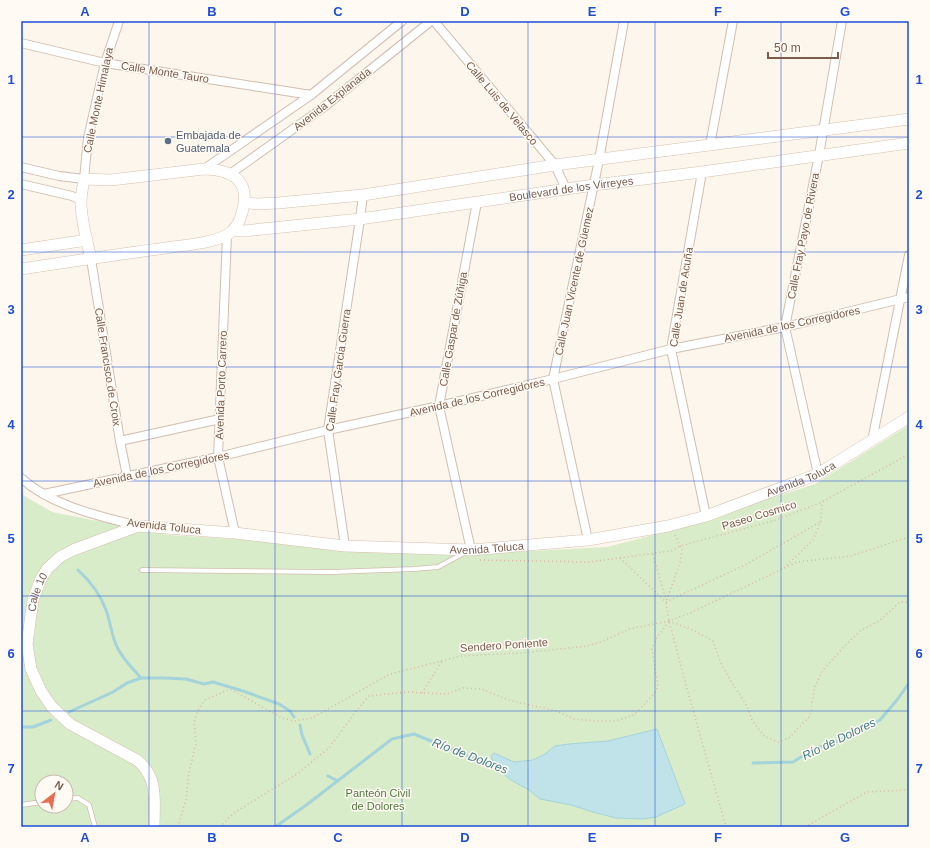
<svg xmlns="http://www.w3.org/2000/svg" width="930" height="848" font-family="Arial,sans-serif">
  <style>
    .green { fill: #d8ecc9; fill-rule: evenodd }
    .water { fill: #bfe3e8; stroke: #a5d3da }
    .lines { fill: none; stroke-linecap: round; stroke-linejoin: round }
    .stream { stroke: #a5d3da; stroke-width: 3 }
    .lane-casing { stroke: #d1beb0; stroke-width: 5.5 }
    .street-casing { stroke: #d1beb0; stroke-width: 10 }
    .secondary-casing { stroke: #d6c0b0; stroke-width: 12 }
    .path { stroke: #d9b8a5; stroke-width: 1.5; stroke-dasharray: 1 3; stroke-linecap: butt }
    .lane { stroke: #fff; stroke-width: 4 }
    .street { stroke: #fff; stroke-width: 8 }
    .secondary { stroke: #fff; stroke-width: 11 }
    .grid { fill: none; stroke: #1d4ed8; stroke-width: 1; stroke-opacity: 0.55 }
    .service-dot { fill: #5c6f8a; stroke: #fffaf3; stroke-width: 1.5 }
    .labels { text-anchor: middle; dominant-baseline: central; stroke-width: 3; stroke-linejoin: round; paint-order: stroke }
    .street-label { font-size: 11px; fill: #7a5c4d; stroke: #fffaf3 }
    .service-label { font-size: 11px; fill: #4e5e75; stroke: #fffaf3; text-anchor: start }
    .park-label { font-size: 11px; fill: #537a41; stroke: #fffaf3 }
    .water-label { font-size: 12px; font-style: italic; fill: #437c86; stroke: #fffaf3 }
    .neatline { fill: none; stroke: #1d4ed8; stroke-width: 1.5 }
    .grid-label { font-size: 13px; text-anchor: middle; font-weight: bold; fill: #1d4ed8 }
  </style>
  <rect width="100%" height="100%" fill="#fdf6ec"/>
  <path class="green" d="M909,425V827H21V494L52,512L170,535L473,554L607,547L672,530L815,484ZM42,782H66V806H42Z"/>
  <polygon class="water" points="657,729 685,804 656,817 643,819 616,818 593,812 571,805 540,799 529,790 511,780 496,768 491,756 494,753 514,762 533,760 545,754 555,746 569,744 608,741"/>
  <g class="lines">
    <g class="stream">
      <path d="M78,570C90,581 100,593 106,610C111,623 111,636 118,649C124,660 133,669 141,678"/>
      <polyline points="69,712 113,692 127,683 141,678 164,678 186,679 204,684 213,682 243,691 279,704 290,711 294,717"/>
      <polyline points="300,725 302,735 310,754"/>
      <polyline points="21,727 33,727 51,720"/>
      <polyline points="753,763 793,762 814,749 850,737 880,720 897,700 909,683"/>
      <polyline points="328,776 338,781"/>
      <polyline points="275,827 305,806 392,739 414,734 500,769"/>
    </g>
    <g class="lane-casing">
      <g id="lane">
        <polyline points="142,570 332,572 414,569 438,567 464,553"/>
        <polyline points="66,799 78,798 89,805 95,827"/>
        <polyline points="21,805 42,802"/>
      </g>
    </g>
    <g class="street-casing">
      <g id="street">
        <polyline points="434,21 555,165 566,189"/>
        <polyline points="21,43 105,63 311,95"/>
        <polyline points="710,145 733,21"/>
        <polyline points="21,167 59,176 84,179 88,138 105,63 119,21"/>
        <polyline points="204,169 311,95 402,21"/>
        <polyline points="702,172 671,349 706,516"/>
        <polyline points="230,174 324,107 431,21"/>
        <polyline points="21,184 72,196 81,200"/>
        <polyline points="227,235 218,457 235,533"/>
        <polyline points="91,259 120,441 127,476"/>
        <polyline points="120,441 220,419"/>
        <polyline points="872,441 909,255"/>
        <polyline points="818,474 785,327 819,155 842,21"/>
        <path d="M21,478C52,506 99,516 138,526"/>
        <polyline points="44,494 218,457 328,430 439,406 553,379 671,349 785,327 909,297"/>
        <polyline points="588,540 553,379 599,160 624,21"/>
        <polyline points="345,546 328,430 360,219 363,195"/>
        <polyline points="471,550 439,406 477,202"/>
      </g>
    </g>
    <g class="secondary-casing">
      <g id="secondary">
        <polyline points="245,202 256,204 278,203 363,195 555,165 909,119"/>
        <path id="s1" d="M234,230L243,231L360,219L594,185L702,172L909,143"/>
        <polyline points="21,250 87,240"/>
        <path d="M21,269C67,262 113,255 159,249C181,245 207,245 227,235C235,230 240,221 242,213C251,181 234,170 204,169L111,180L84,179C83,187 81,194 81,202C81,221 87,240 91,259"/>
        <path id="s2" d="M154,827C154,801 159,778 137,760L70,724L52,707L41,691L31,669L27,644L33,600L40,581L47,569L60,557L73,550L138,526L235,533L345,546L471,550L588,540L668,526L706,516L818,474L909,417"/>
      </g>
    </g>
    <g class="path">
      <polyline points="675,535 682,550 680,563 666,602 669,621 686,685 726,827"/>
      <polyline points="653,554 666,600"/>
      <polyline points="620,558 666,602"/>
      <polyline points="480,560 589,562 671,551 680,546 776,520 822,502 909,454"/>
      <polyline points="784,568 813,540 821,520 822,502"/>
      <polyline points="666,602 745,565 820,522"/>
      <polyline points="669,621 693,630 713,641 721,663 729,678 747,706 752,720 764,736 778,742 789,738 810,716 815,686 823,670 842,649 860,631 879,621 900,602 909,602"/>
      <polyline points="422,693 442,661"/>
      <polyline points="178,827 186,799 189,773 196,743 194,723 198,710 205,700 230,689 282,718 294,721 312,718 390,674 461,656 521,653 587,646 601,642 629,629 669,621 690,613 797,562 851,556 909,537"/>
      <polyline points="220,827 234,813 297,774 329,748 357,710 369,696 406,692 447,694 463,688 482,689 508,700 557,711 574,719 595,721 615,721 634,715 653,695 658,686 652,649 656,639 669,621"/>
      <polyline points="805,827 867,792 909,790"/>
    </g>
    <use href="#lane" class="lane"/>
    <use href="#street" class="street"/>
    <use href="#secondary" class="secondary"/>
  </g>
  <path class="grid" d="M149,21V827M275,21V827M402,21V827M528,21V827M655,21V827M781,21V827M21,137H909M21,252H909M21,367H909M21,481H909M21,596H909M21,711H909"/>
  <circle class="service-dot" cx="168" cy="141" r="4"/>
  <g class="labels">
    <g class="street-label">
      <text transform="translate(165 72) rotate(9)">Calle Monte Tauro</text>
      <text transform="translate(332 99) rotate(-38)">Avenida Explanada</text>
      <text transform="translate(98 100) rotate(-78)">Calle Monte Himalaya</text>
      <text transform="translate(502 103) rotate(50)">Calle Luis de Velasco</text>
      <text stroke="none"><textPath href="#s1" startOffset="340">Boulevard de los Virreyes</textPath></text>
      <text transform="translate(803 236) rotate(-79)">Calle Fray Payo de Rivera</text>
      <text transform="translate(574 281) rotate(-78)">Calle Juan Vicente de Güemez</text>
      <text transform="translate(681 297) rotate(-81)">Calle Juan de Acuña</text>
      <text transform="translate(792 324) rotate(-12)">Avenida de los Corregidores</text>
      <text transform="translate(453 329) rotate(-80)">Calle Gaspar de Zúñiga</text>
      <text transform="translate(108 367) rotate(81)">Calle Francisco de Croix</text>
      <text transform="translate(338 370) rotate(-82)">Calle Fray García Guerra</text>
      <text transform="translate(221 385) rotate(-88)">Avenida Porto Carrero</text>
      <text transform="translate(477 397) rotate(-13)">Avenida de los Corregidores</text>
      <text transform="translate(161 469) rotate(-12)">Avenida de los Corregidores</text>
      <text stroke="none"><textPath href="#s2" startOffset="1096">Avenida Toluca</textPath></text>
      <text transform="translate(759 515) rotate(-17)">Paseo Cosmico</text>
      <text transform="translate(164 526) rotate(6)">Avenida Toluca</text>
      <text stroke="none"><textPath href="#s2" startOffset="772">Avenida Toluca</textPath></text>
      <text stroke="none"><textPath href="#s2" startOffset="295">Calle 10</textPath></text>
      <text transform="translate(504 645) rotate(-4)">Sendero Poniente</text>
    </g>
    <g class="service-label">
      <text x="176" y="135">Embajada de<tspan x="176" dy="13">Guatemala</tspan></text>
    </g>
    <g class="park-label">
      <text x="378" y="793">Panteón Civil<tspan x="378" dy="13">de Dolores</tspan></text>
    </g>
    <g class="water-label">
      <text transform="translate(839 739) rotate(-26)">Río de Dolores</text>
      <text transform="translate(470 756) rotate(21)">Río de Dolores</text>
    </g>
  </g>
  <rect width="930" height="848" fill="none" stroke="#fffaf3" stroke-width="44"/>
  <g transform="translate(54 794) rotate(31)"><circle r="19" fill="#fffaf3" stroke="#cabbb1"/>
  <path d="M0-3L7 15L0 10L-7 15Z" fill="#e76f51"/>
  <text y="-6" font-size="11" font-weight="bold" text-anchor="middle" fill="#7a5c4d">N</text>
  </g>
  <path d="M768 52v6h70v-6" fill="none" stroke="#7a5c4d" stroke-width="2"/>
  <text x="774" y="52" font-size="12" fill="#7a5c4d" stroke="#fffaf3" stroke-width="3" paint-order="stroke">50 m</text>
  <rect x="22" y="22" width="886" height="804" class="neatline"/>
  <g class="grid-label">
    <text x="85" y="16">A</text>
    <text x="212" y="16">B</text>
    <text x="338" y="16">C</text>
    <text x="465" y="16">D</text>
    <text x="592" y="16">E</text>
    <text x="718" y="16">F</text>
    <text x="845" y="16">G</text>
    <text x="11" y="84">1</text>
    <text x="919" y="84">1</text>
    <text x="11" y="199">2</text>
    <text x="919" y="199">2</text>
    <text x="11" y="314">3</text>
    <text x="919" y="314">3</text>
    <text x="11" y="429">4</text>
    <text x="919" y="429">4</text>
    <text x="11" y="543">5</text>
    <text x="919" y="543">5</text>
    <text x="11" y="658">6</text>
    <text x="919" y="658">6</text>
    <text x="11" y="773">7</text>
    <text x="919" y="773">7</text>
    <text x="85" y="842">A</text>
    <text x="212" y="842">B</text>
    <text x="338" y="842">C</text>
    <text x="465" y="842">D</text>
    <text x="592" y="842">E</text>
    <text x="718" y="842">F</text>
    <text x="845" y="842">G</text>
  </g>
</svg>
